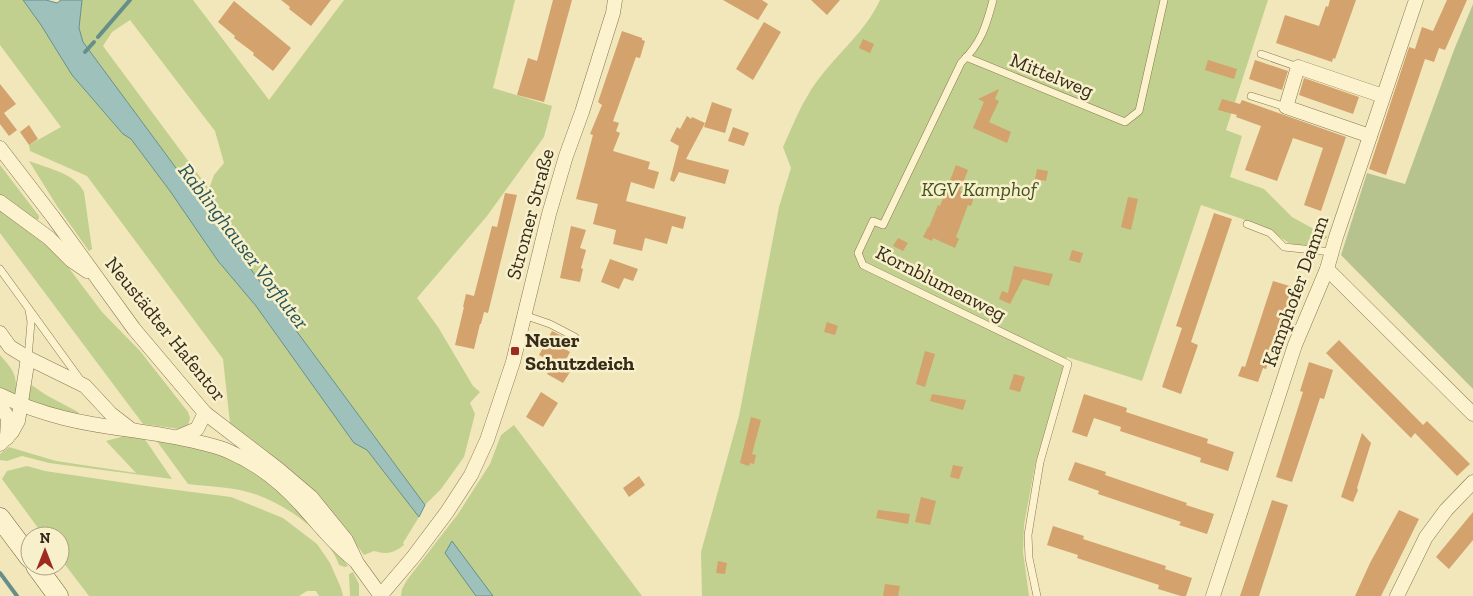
<svg xmlns="http://www.w3.org/2000/svg" width="1473" height="596" font-family="'Zilla Slab',serif">
  <style>
    .green { fill: #c1d08e; fill-rule: evenodd }
    .cemetery { fill: #b7c38f }
    .water { fill: #9fc1bb; stroke: #678f8a }
    .lines { fill: none; stroke-linecap: round; stroke-linejoin: round }
    .stream { stroke: #678f8a; stroke-width: 4 }
    .building { fill: #d3a26d }
    .lane-casing { stroke: #897653; stroke-width: 8 }
    .street-casing { stroke: #897653; stroke-width: 15 }
    .secondary-casing { stroke: #6b5737; stroke-width: 21 }
    .lane { stroke: #fcf3ce; stroke-width: 7 }
    .street { stroke: #fcf3ce; stroke-width: 14 }
    .secondary { stroke: #fcf3ce; stroke-width: 20 }
    .poi-dot { fill: #9d2b1f; stroke: #f8f0cb; stroke-width: 2 }
    .labels { text-anchor: middle; dominant-baseline: central; stroke-width: 5; stroke-linejoin: round; paint-order: stroke }
    .street-label { font-size: 20px; fill: #372b1a; stroke: #f8f0cb }
    .park-label { font-size: 20px; font-style: italic; fill: #42551f; stroke: #f8f0cb }
    .poi-label { font-size: 20px; font-weight: bold; fill: #372b1a; stroke: #f8f0cb; text-anchor: start }
    .water-label { font-size: 21px; font-style: italic; fill: #285658; stroke: #f8f0cb }
  </style>
  <rect width="100%" height="100%" fill="#f1e7bb"/>
  <g class="green">
    <path d="M0,0H23L41,25L72,75L123,134L131,139L170,191L218,261L256,306L354,443L367,450L419,517L403,543L404,545C394,553 387,555 374,551L364,555L338,520L233,427L230,423L223,359L87,176L30,151L29,145L61,127L0,45Z"/>
    <path d="M82,0H193L269,100L344,0H515L493,88L552,106L544,137L487,216L417,298L438,327L473,386L480,392L470,403L475,414L464,457L441,489L425,505L83,42L79,28ZM130,20L215,131L224,163L214,175L209,189L103,46L112,32Z"/>
    <path d="M880,0H1268L1226,130L1242,136L1230,177L1264,189L1292,217L1328,237L1318,244L1302,246L1289,243L1263,226L1201,205L1142,381L1067,357L1035,465L1024,525L1023,552L1029,596H702L701,552L739,416L779,207L791,168L783,147C791,130 798,111 808,95C828,60 863,37 880,0Z"/>
    <path d="M29,161C47,168 75,173 84,192L92,249L89,251L57,206Z"/>
    <polygon points="0,165 39,216 39,219 36,220 0,195"/>
    <polygon points="0,208 41,237 62,259 102,312 140,351 188,412 190,418 188,426 180,429 143,424 0,233"/>
    <path d="M0,355C14,371 18,376 15,397L0,389Z"/>
    <polygon points="30,384 46,395 78,412 79,415 27,402"/>
    <polygon points="514,425 642,596 401,596 402,589 407,580 458,514 490,464 501,435"/>
    <polygon points="128,435 144,438 172,479 49,463 22,456 7,461 0,460 0,454 9,447 56,461 136,473 106,441"/>
    <path d="M156,440L219,451L256,471L304,513L348,566L345,567L339,565C329,535 289,507 260,496C238,487 212,487 188,484Z"/>
    <polygon points="27,466 45,471 153,487 231,497 283,518 317,544 330,563 341,588 343,596 319,596 316,591 307,591 299,596 89,596 60,558 60,536 44,536 2,479 7,471"/>
    <polygon points="353,572 359,584 359,596 350,596 349,574"/>
  </g>
  <polygon class="cemetery" points="1473,4 1473,389 1341,255 1367,173 1405,184 1454,50"/>
  <g class="water">
    <polygon points="23,0 46,0 57,3 61,0 82,0 79,28 83,42 425,505 419,517 367,450 354,443 256,306 218,261 170,191 131,139 123,134 72,75 41,25"/>
    <polygon points="452,541 493,596 476,596 445,553"/>
  </g>
  <g class="lines">
    <g class="stream">
      <polyline points="98,37 130,0"/>
      <polyline points="85,52 94,42"/>
      <polyline points="0,573 17,596"/>
    </g>
  </g>
  <g class="building">
    <polygon points="281,0 331,0 311,26 289,9 290,7"/>
    <polygon points="553,0 572,0 544,102 517,95 528,58 537,61"/>
    <polygon points="723,0 762,0 768,4 758,20"/>
    <polygon points="811,0 840,0 827,15"/>
    <polygon points="1330,0 1356,0 1335,59 1333,58 1332,62 1276,43 1285,15 1319,26 1326,6 1328,7"/>
    <polygon points="1447,0 1467,0 1445,50 1439,48 1434,62 1425,59 1386,175 1369,169 1409,47 1415,49 1422,27 1433,31"/>
    <polygon points="234,1 291,48 273,71 253,55 254,53 234,38 235,36 218,22"/>
    <polygon points="764,22 781,32 753,80 736,69"/>
    <polygon points="622,31 642,38 642,40 645,41 640,58 636,57 613,121 619,123 616,131 620,133 613,151 650,162 648,169 659,172 654,189 631,182 626,201 686,217 683,229 672,226 667,244 645,238 642,251 613,244 616,230 593,224 598,204 576,199 593,135 590,134 602,105 598,102"/>
    <polygon points="863,39 874,44 870,53 859,48"/>
    <polygon points="1208,60 1237,69 1234,79 1205,70"/>
    <polygon points="1255,60 1288,71 1282,90 1249,79"/>
    <polygon points="1304,78 1359,97 1353,114 1299,95"/>
    <polygon points="0,84 16,104 4,113 17,130 9,136 0,124"/>
    <polygon points="999,89 995,99 999,101 989,122 1011,132 1007,143 973,128 984,102 978,99"/>
    <polygon points="1222,99 1240,104 1242,100 1346,137 1321,211 1304,205 1323,148 1293,138 1277,181 1245,170 1261,126 1236,117 1237,115 1218,110"/>
    <polygon points="712,102 732,109 725,133 704,127"/>
    <polygon points="687,116 691,119 692,117 705,123 686,159 729,170 725,184 679,172 674,182 670,180 679,146 670,141 677,127 680,129"/>
    <polygon points="29,125 38,139 29,145 20,132"/>
    <polygon points="733,127 749,133 744,146 728,141"/>
    <polygon points="956,165 968,170 960,191 974,197 971,206 968,205 956,237 959,239 955,248 933,238 932,241 923,237 928,227 929,227 938,205 940,206"/>
    <polygon points="1037,169 1048,171 1046,181 1035,179"/>
    <polygon points="505,193 517,195 488,313 484,312 481,324 480,324 474,349 455,345 464,307 463,307 466,294 474,296 492,226 497,227"/>
    <polygon points="1128,197 1138,199 1131,230 1121,227"/>
    <polygon points="1214,213 1232,219 1191,342 1198,345 1181,394 1162,387 1182,328 1176,326"/>
    <polygon points="571,226 586,230 580,248 586,250 581,268 583,269 580,282 560,278"/>
    <polygon points="898,238 908,243 903,251 893,246"/>
    <polygon points="1072,250 1083,253 1080,263 1069,260"/>
    <polygon points="610,259 638,269 633,281 624,278 619,289 601,282"/>
    <polygon points="1014,266 1053,274 1049,286 1023,279 1010,304 999,299 1002,291 1008,293"/>
    <polygon points="1273,281 1293,287 1266,369 1263,368 1258,382 1238,376 1242,366 1245,367"/>
    <polygon points="827,322 838,326 835,335 824,332"/>
    <polygon points="552,331 570,340 565,349 570,352 562,367 570,372 563,383 547,374 554,363 539,355"/>
    <polygon points="1339,340 1423,425 1427,421 1470,464 1457,476 1415,433 1411,438 1326,353"/>
    <polygon points="925,351 935,354 925,387 916,384"/>
    <polygon points="1309,362 1333,370 1324,399 1320,398 1292,482 1276,477 1303,392 1300,391"/>
    <polygon points="1014,374 1025,377 1020,392 1009,389"/>
    <polygon points="541,392 558,403 543,427 526,417"/>
    <polygon points="932,394 966,400 963,410 930,401"/>
    <polygon points="1084,394 1127,408 1126,412 1208,439 1207,443 1234,452 1228,471 1200,462 1201,458 1120,431 1121,427 1094,418 1087,437 1072,432"/>
    <polygon points="751,417 761,420 752,454 756,455 754,464 750,463 749,466 740,463"/>
    <polygon points="1362,433 1371,443 1357,488 1358,490 1353,502 1341,497"/>
    <polygon points="1075,462 1106,472 1105,475 1187,503 1186,505 1214,514 1207,534 1179,525 1181,522 1098,494 1099,491 1068,480"/>
    <polygon points="953,465 963,467 959,479 950,477"/>
    <polygon points="639,476 645,485 629,497 623,488"/>
    <polygon points="921,497 936,501 930,525 915,522"/>
    <polygon points="1272,500 1288,505 1270,562 1259,596 1240,596"/>
    <polygon points="878,510 910,514 908,524 876,518"/>
    <polygon points="1399,510 1419,519 1381,596 1355,596 1370,563"/>
    <polygon points="1473,512 1473,540 1449,569 1436,557"/>
    <polygon points="1053,526 1084,536 1083,539 1166,566 1165,569 1192,578 1186,596 1181,596 1158,589 1159,585 1077,558 1078,555 1047,545"/>
    <polygon points="718,561 727,563 725,574 716,573"/>
    <polygon points="885,584 900,586 898,596 883,596"/>
  </g>
  <g class="lines">
    <g class="lane-casing">
      <g id="lane">
        <path d="M993,0C986,27 981,43 961,63L883,225L873,221L858,253L863,265L1068,364L1040,462L1028,535L1029,558L1037,596"/>
        <polyline points="1261,54 1298,67"/>
        <polyline points="966,57 1125,122 1139,111 1164,0"/>
        <polyline points="1251,96 1286,107"/>
        <polyline points="1247,224 1270,233 1284,247 1332,252"/>
        <polyline points="0,269 82,382"/>
        <polyline points="524,315 550,324 575,337"/>
        <polyline points="28,358 31,322 29,310"/>
      </g>
    </g>
    <g class="street-casing">
      <g id="street">
        <polyline points="1370,136 1286,107 1298,67 1383,96"/>
        <polyline points="0,148 53,217 134,329 205,413 278,469 311,497 346,540 357,563 381,596"/>
        <polyline points="0,202 49,238 71,260 87,271"/>
        <polyline points="1327,269 1473,414"/>
        <polyline points="0,333 10,347 28,358 85,386 111,414 129,428"/>
        <path d="M0,395C42,416 85,424 131,430C158,434 180,437 206,444C213,446 221,448 228,451C256,463 283,484 303,507C320,526 333,543 353,559"/>
        <polyline points="0,405 8,418 7,438"/>
        <polyline points="178,437 197,429 205,413"/>
        <polyline points="0,444 12,432 18,421 28,358"/>
        <polyline points="380,596 414,556 447,512 471,475 487,440 513,362 549,214 566,156 582,112 613,13 615,0"/>
        <polyline points="1213,596 1295,345 1327,269 1336,237 1416,0"/>
        <polyline points="1397,596 1426,537 1446,510 1473,482"/>
      </g>
    </g>
    <g class="secondary-casing">
      <g id="secondary">
        <polyline points="0,518 30,558"/>
        <polyline points="36,566 58,596"/>
      </g>
    </g>
    <use href="#lane" class="lane"/>
    <use href="#street" class="street"/>
    <use href="#secondary" class="secondary"/>
  </g>
  <rect class="poi-dot" x="510" y="346" width="10" height="10" rx="2.5"/>
  <g class="labels">
    <g class="street-label">
      <text transform="translate(1052 75) rotate(22)">Mittelweg</text>
      <text transform="translate(530 214) rotate(-75)">Stromer Straße</text>
      <text transform="translate(941 283) rotate(27)">Kornblumenweg</text>
      <text transform="translate(1295 291) rotate(-70)">Kamphofer Damm</text>
      <text transform="translate(166 329) rotate(51)">Neustädter Hafentor</text>
    </g>
    <g class="park-label">
      <text x="979" y="189">KGV Kamphof</text>
    </g>
    <g class="poi-label">
      <text x="525" y="340">Neuer<tspan x="525" dy="23">Schutzdeich</tspan></text>
    </g>
    <g class="water-label">
      <text transform="translate(244 246) rotate(53)">Rablinghauser Vorfluter</text>
    </g>
  </g>
  <g transform="translate(45 551)"><circle r="24" fill="#f8f0cb" stroke="#aba184"/>
  <path d="M0-4L9 19L0 12L-9 19Z" fill="#9d2b1f"/>
  <text y="-8" font-size="14" font-weight="bold" text-anchor="middle" fill="#372b1a">N</text>
  </g>
</svg>
